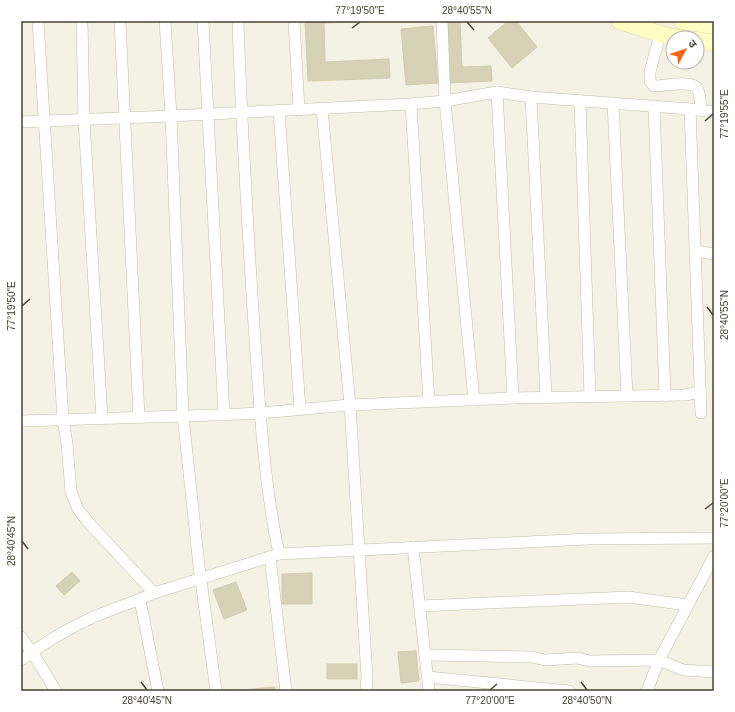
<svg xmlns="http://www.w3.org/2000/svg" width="735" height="712" font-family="Arial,'Noto Sans Devanagari',sans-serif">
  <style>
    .building { fill: #d7d1b8; stroke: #d2cbab }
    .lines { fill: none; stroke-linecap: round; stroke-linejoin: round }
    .street-casing { stroke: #c0bda6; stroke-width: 12 }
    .secondary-casing { stroke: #d8d48f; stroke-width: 17 }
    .street { stroke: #fff; stroke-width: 11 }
    .secondary { stroke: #fffdc3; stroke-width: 16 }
    .ticks { fill: none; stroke: #474333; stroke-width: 1.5 }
    .neatline { fill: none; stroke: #474333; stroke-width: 1.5 }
    .ticks-label { font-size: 10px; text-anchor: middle; fill: #474333 }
  </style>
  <rect width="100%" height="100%" fill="#f4f2e4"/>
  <g class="building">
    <polygon points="305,21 386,21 324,23 325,62 389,59 390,78 308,81"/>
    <polygon points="445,21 460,21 462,67 491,66 492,81 447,83"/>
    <polygon points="508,21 516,21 537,47 512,68 488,38"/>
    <polygon points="433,26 438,83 406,85 401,29"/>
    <polygon points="72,572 80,581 64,595 56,586"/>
    <polygon points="312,573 312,604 282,604 282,574"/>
    <polygon points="236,582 247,610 224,619 213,590"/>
    <polygon points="416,651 419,681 401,683 398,652"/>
    <rect x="327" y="664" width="30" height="15"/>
    <polygon points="275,687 275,691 230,691"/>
  </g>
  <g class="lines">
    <g class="street-casing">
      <g id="street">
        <polyline points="38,21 63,419 67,444 71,492 78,509 88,522 154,593"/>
        <polyline points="82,21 84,120 102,418"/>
        <polyline points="120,21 139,417"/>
        <polyline points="165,21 171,116 183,416 199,566 216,691"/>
        <polyline points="203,21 224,415"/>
        <path d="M238,21C241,118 247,214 253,311C259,392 262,474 279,554"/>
        <polyline points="294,21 299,110"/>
        <polyline points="442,21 445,101 474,400"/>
        <path d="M660,34L650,72V81L654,86C664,86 691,80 697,88C701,94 700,104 701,110"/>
        <polyline points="497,92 513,398"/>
        <polyline points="531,97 546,397"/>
        <polyline points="580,101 590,396"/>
        <polyline points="613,103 627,396"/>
        <polyline points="411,104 429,402"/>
        <polyline points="654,106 665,395"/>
        <polyline points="322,109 350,405 367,677 366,691"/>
        <polyline points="690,109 701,413"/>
        <polyline points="279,111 300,409"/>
        <polyline points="21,122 171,116 411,104 445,101 497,92 531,97 690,109 714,112"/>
        <polyline points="695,251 714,254"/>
        <polyline points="21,421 216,415 260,413 350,405 513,398 685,395 700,392"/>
        <polyline points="413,547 429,691"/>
        <polyline points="270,557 286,691"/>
        <polyline points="140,600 158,691"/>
        <polyline points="420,606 628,597 687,605"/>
        <polyline points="21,637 32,652 56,691"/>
        <polyline points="425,655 532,657 545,660 578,658 589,661 659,660 683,670 714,672"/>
        <path d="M21,660C40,646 62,632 83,622C106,610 131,604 154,593L279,554L588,539L714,538"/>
        <polyline points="428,677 569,691"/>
        <polyline points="647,691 659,660 714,556"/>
      </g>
    </g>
    <g class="secondary-casing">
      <g id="secondary">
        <polyline points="619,21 667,36 680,38"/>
        <polyline points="682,21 714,26"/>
        <polyline points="697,40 714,43"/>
      </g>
    </g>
    <use href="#street" class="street"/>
    <use href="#secondary" class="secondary"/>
  </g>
  <path class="ticks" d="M467,22L474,30M352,28L360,22M705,121L713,114M22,306L30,299M707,307L713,315M705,509L713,503M22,541L28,549M141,682L147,690M581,682L587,690M490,690L497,684"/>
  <rect width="735" height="712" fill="none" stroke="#ffffff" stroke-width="44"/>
  <g transform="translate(685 50) rotate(50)"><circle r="19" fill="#ffffff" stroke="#b5b4ad"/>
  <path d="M0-3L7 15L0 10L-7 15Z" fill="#ff6510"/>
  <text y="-6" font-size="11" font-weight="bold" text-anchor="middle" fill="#474333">उ</text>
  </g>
  <rect x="22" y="22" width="691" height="668" class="neatline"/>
  <g class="ticks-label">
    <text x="360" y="14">77°19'50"E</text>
    <text x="467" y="14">28°40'55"N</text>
    <text transform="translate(724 114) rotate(-90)" y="4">77°19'55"E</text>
    <text transform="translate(11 306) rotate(-90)" y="4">77°19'50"E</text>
    <text transform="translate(724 315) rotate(-90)" y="4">28°40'55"N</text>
    <text transform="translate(724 503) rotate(-90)" y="4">77°20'00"E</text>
    <text transform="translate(11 541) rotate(-90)" y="4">28°40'45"N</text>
    <text x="147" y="704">28°40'45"N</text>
    <text x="490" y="704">77°20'00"E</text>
    <text x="587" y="704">28°40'50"N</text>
  </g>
</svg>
